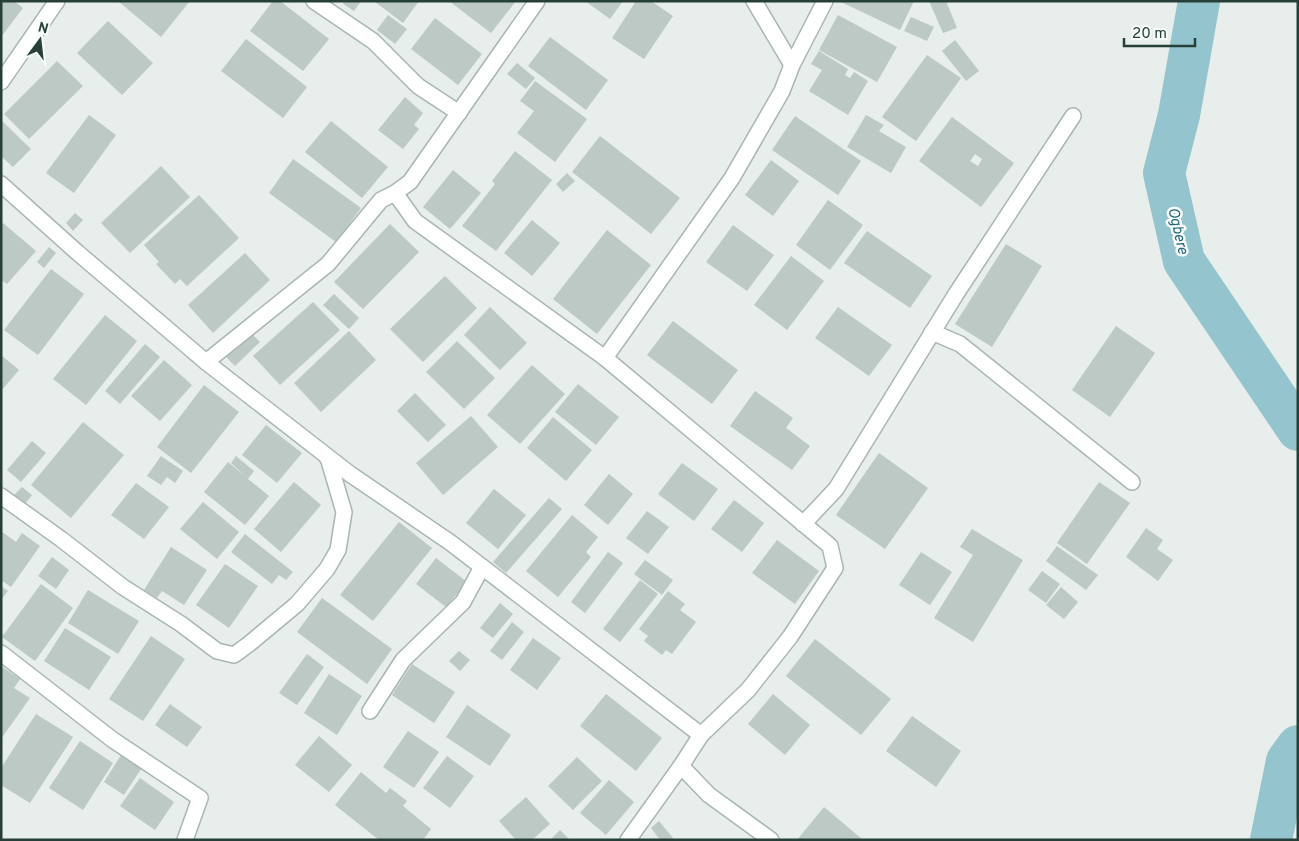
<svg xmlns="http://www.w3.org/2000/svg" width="1299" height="841" font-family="Overpass,sans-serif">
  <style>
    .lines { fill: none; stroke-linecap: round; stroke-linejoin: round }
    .river { stroke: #94c4ce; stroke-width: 42 }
    .building { fill: #bcc9c4; fill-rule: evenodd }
    .street-casing { stroke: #a9b6b2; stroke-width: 18 }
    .street { stroke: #fff; stroke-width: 15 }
    .labels { text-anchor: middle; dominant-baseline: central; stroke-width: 5; stroke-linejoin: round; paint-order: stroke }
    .water-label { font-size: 15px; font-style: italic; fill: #246878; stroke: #f7fbf9 }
  </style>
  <rect width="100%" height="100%" fill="#e7eeeb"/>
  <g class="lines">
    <g class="river">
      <polyline points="1199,1 1179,115 1164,173 1184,261 1298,430"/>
      <polyline points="1271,840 1287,761 1298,746"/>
    </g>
  </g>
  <g class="building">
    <polygon points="1,1 14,1 23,8 1,37"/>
    <polygon points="118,1 190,1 161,37"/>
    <polygon points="273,1 280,1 329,39 303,71 250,31"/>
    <polygon points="345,1 361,1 354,11 343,4"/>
    <polygon points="374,1 419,1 403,23"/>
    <polygon points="449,1 516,1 491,33"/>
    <polygon points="585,1 623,1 610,19"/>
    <polygon points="636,1 651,1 673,16 644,59 612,38"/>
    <polygon points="839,1 914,1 900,30"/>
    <polygon points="929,1 946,1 957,28 943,33"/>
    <polygon points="388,15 407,29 395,44 377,30"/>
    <polygon points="838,15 897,47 877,82 819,50"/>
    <polygon points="911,17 934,27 927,41 904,31"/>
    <polygon points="435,18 482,54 458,85 411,49"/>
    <polygon points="108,21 153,63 122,95 77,53"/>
    <polygon points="550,37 608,80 586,110 528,66"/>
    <polygon points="246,39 307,87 283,118 221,71"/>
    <polygon points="955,40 979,71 966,81 942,51"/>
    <polygon points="819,51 848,69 845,75 850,78 854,72 868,81 848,115 809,91 822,70 811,64"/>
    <polygon points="927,55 961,78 916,141 882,117"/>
    <polygon points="57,61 83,86 29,139 4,114"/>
    <polygon points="517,63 535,78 526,89 507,74"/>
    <polygon points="535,81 587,119 555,162 517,133 534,111 520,101"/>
    <polygon points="405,97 423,113 414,125 419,129 403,149 378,130"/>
    <polygon points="89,115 116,135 74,193 46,173"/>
    <polygon points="866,115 884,125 879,131 906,147 891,173 847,147"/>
    <polygon points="795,116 861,161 838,195 772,150"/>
    <path d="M952,117L1014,163L981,207L919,161ZM975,154L982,159L978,166L970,161Z"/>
    <polygon points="1,120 31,149 13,167 1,156"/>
    <polygon points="331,121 388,167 362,198 305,152"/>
    <polygon points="600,136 680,198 651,234 572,172"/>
    <polygon points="515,151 552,180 496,251 462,226 495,184 492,181"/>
    <polygon points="293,159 361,208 336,242 269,193"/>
    <polygon points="771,160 799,181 773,216 745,195"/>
    <polygon points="161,166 190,197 130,253 101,223"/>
    <polygon points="453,170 481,193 450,229 423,207"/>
    <polygon points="567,173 575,181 563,192 556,184"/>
    <polygon points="199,195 239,238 187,286 180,279 175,284 156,264 159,262 144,245"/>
    <polygon points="828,200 863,225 830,270 796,245"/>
    <polygon points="75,213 83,220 73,231 66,223"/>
    <polygon points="532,220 560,243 532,276 504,253"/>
    <polygon points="3,223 36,251 7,284 1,280 1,225"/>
    <polygon points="390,224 419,252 363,309 334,282"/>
    <polygon points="733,225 774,255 747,291 706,262"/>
    <polygon points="607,230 651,265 597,334 553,299"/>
    <polygon points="867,231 932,276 910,308 844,263"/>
    <polygon points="1006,244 1042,266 992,347 955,324"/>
    <polygon points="49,247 56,253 44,268 37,262"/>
    <polygon points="245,253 270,280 213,333 188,305"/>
    <polygon points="791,256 824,281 787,330 754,305"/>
    <polygon points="51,269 84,294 38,355 4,330"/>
    <polygon points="445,276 477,308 423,362 390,329"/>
    <polygon points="334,294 359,318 349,329 323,305"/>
    <polygon points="313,302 340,330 280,385 253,356"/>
    <polygon points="490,307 527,343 500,370 464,335"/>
    <polygon points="838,307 892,345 869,376 815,338"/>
    <polygon points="105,315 137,341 86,405 53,379"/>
    <polygon points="673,321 738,370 712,404 647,355"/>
    <polygon points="1116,326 1155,353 1110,417 1072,390"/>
    <polygon points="349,331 376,360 321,412 294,383"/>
    <polygon points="250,332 260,342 235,366 225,356"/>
    <polygon points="457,341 495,378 464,409 426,372"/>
    <polygon points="145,344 160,357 120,404 105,391"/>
    <polygon points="1,355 19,370 1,391"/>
    <polygon points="164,360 192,385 160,421 131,396"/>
    <polygon points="532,365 565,394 520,444 487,415"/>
    <polygon points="578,384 619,417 596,445 555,412"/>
    <polygon points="204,385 239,412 191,473 157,447"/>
    <polygon points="755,391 793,418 786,428 810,446 792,470 730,426"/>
    <polygon points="415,393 446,425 428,442 397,411"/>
    <polygon points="471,416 498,447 443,495 416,463"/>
    <polygon points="553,417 592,450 566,481 527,448"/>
    <polygon points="83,422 124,455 71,518 31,485"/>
    <polygon points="266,425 302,453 277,483 242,455"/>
    <polygon points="32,441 46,453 21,482 7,470"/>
    <polygon points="879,453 928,488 885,549 836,515"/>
    <polygon points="161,456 183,471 175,483 167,477 161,485 147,476"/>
    <polygon points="236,456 254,471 248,479 269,496 245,525 204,492 228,462 245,476 231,463"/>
    <polygon points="682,463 718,489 694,521 658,494"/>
    <polygon points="609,474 633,494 608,525 584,505"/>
    <polygon points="294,482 321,505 281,552 254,529"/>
    <polygon points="1099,482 1130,503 1087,564 1057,543"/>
    <polygon points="136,483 169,507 144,539 111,515"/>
    <polygon points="22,487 32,495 25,504 14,495"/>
    <polygon points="494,489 526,515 498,549 466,523"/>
    <polygon points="549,498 562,509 506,573 493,562"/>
    <polygon points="734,500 764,523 742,552 711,529"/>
    <polygon points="203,502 239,532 217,559 180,529"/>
    <polygon points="647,511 669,527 648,554 626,538"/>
    <polygon points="572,515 598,537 586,552 591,557 558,597 526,571"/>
    <polygon points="399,522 432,548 373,621 340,595"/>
    <polygon points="1146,528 1163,540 1157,549 1173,560 1158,581 1126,557"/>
    <polygon points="972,529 1023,560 973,642 934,618 973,555 960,547"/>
    <polygon points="1,531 16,542 22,533 40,546 11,587 1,580"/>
    <polygon points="245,534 293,572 286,580 279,575 272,584 231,552"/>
    <polygon points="777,540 819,571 795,604 752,573"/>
    <polygon points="1057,546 1098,575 1086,590 1046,561"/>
    <polygon points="171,547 207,570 184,605 162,591 157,598 144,590"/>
    <polygon points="608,552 623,563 585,613 571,602"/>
    <polygon points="921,552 952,572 930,605 899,585"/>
    <polygon points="52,557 69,570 56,589 38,576"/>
    <polygon points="436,558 467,582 446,607 416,584"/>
    <polygon points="645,560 673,580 662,595 634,574"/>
    <polygon points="225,564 258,586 229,628 196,605"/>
    <polygon points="1042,571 1060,584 1046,603 1028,590"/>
    <polygon points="640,580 658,594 620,642 603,629"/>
    <polygon points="41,584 73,608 35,661 2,637"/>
    <polygon points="1,586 8,591 1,600"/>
    <polygon points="1061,587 1078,602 1064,619 1046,605"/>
    <polygon points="88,590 139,621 118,654 68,623"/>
    <polygon points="668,591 685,604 680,610 696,622 672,654 666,650 662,655 644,641 648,636 639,629"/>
    <polygon points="322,598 392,649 367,684 297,632"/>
    <polygon points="500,603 513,614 493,638 480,628"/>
    <polygon points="512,622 524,632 502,660 490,651"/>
    <polygon points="65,628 111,657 89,690 44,661"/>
    <polygon points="151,636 185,659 143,721 109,699"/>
    <polygon points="533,638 561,658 537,690 510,670"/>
    <polygon points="815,639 891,699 861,735 786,676"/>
    <polygon points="459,651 470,660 460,671 449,661"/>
    <polygon points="307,654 324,667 297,705 279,693"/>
    <polygon points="412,664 455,692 434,723 392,695"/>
    <polygon points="1,666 20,679 14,688 30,698 1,739"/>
    <polygon points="329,674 362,696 337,735 304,713"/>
    <polygon points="606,694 662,738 636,771 580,726"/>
    <polygon points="773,694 810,725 785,755 748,724"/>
    <polygon points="170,704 202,727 187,747 155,725"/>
    <polygon points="467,705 511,735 490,766 446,737"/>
    <polygon points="36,714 73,737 30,803 1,785 1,768"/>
    <polygon points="912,716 961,751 936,787 886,751"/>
    <polygon points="408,731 439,752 414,788 383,767"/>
    <polygon points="319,736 352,765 329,792 295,765"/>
    <polygon points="80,741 113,763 83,810 49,788"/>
    <polygon points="123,752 143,766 124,795 104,782"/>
    <polygon points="447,756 474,776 450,808 423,788"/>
    <polygon points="577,757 602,781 573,810 548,786"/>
    <polygon points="361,772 386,793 390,788 407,801 403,806 431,829 423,840 379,840 335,805"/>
    <polygon points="140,778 174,802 155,830 120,806"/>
    <polygon points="609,780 634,802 606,835 580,813"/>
    <polygon points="526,797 550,824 532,840 516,840 499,821"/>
    <polygon points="824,807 863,840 797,840"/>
    <polygon points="659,821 673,838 671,840 660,840 651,828"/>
    <polygon points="560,830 570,840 550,840"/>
  </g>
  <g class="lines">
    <g class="street-casing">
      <g id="street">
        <polyline points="314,1 373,41 418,86 459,113"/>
        <polyline points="754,1 792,65"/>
        <polyline points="1,82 57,1"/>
        <polyline points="1,184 78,253 206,362 350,474 451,543 701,735"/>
        <polyline points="395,193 415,221 605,358 830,546 835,568 790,637 748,690 701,735 681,766 628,840"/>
        <polyline points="932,332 960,344 1132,482"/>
        <polyline points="605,358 732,178 782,91 792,65 825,1"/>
        <polyline points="206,362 328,264 381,200 395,193 410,182 537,1"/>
        <polyline points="1,496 61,539 123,587 181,624 217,651 234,655 249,644 297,604 327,569 338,550 344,512 329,461 327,457"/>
        <polyline points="803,524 836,489 956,294 1073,116"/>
        <polyline points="1,653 113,740 200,798 185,840"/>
        <polyline points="370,711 403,660 463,602 482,567"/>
        <polyline points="681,766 709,795 771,840"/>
      </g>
    </g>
    <use href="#street" class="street"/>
  </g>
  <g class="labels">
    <g class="water-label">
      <text transform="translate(1177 231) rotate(77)">Ogbere</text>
    </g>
  </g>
  <rect width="1299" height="841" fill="none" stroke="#264039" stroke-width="5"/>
  <g transform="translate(40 40) rotate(15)" stroke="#f7fbf9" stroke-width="4" paint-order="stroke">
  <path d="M0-4L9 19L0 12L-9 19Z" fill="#264039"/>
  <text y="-8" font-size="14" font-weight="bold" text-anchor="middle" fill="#264039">N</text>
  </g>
  <path d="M1124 38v8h71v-8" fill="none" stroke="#264039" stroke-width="2.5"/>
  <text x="1132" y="38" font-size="15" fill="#264039" stroke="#f7fbf9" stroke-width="4" paint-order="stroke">20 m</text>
</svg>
